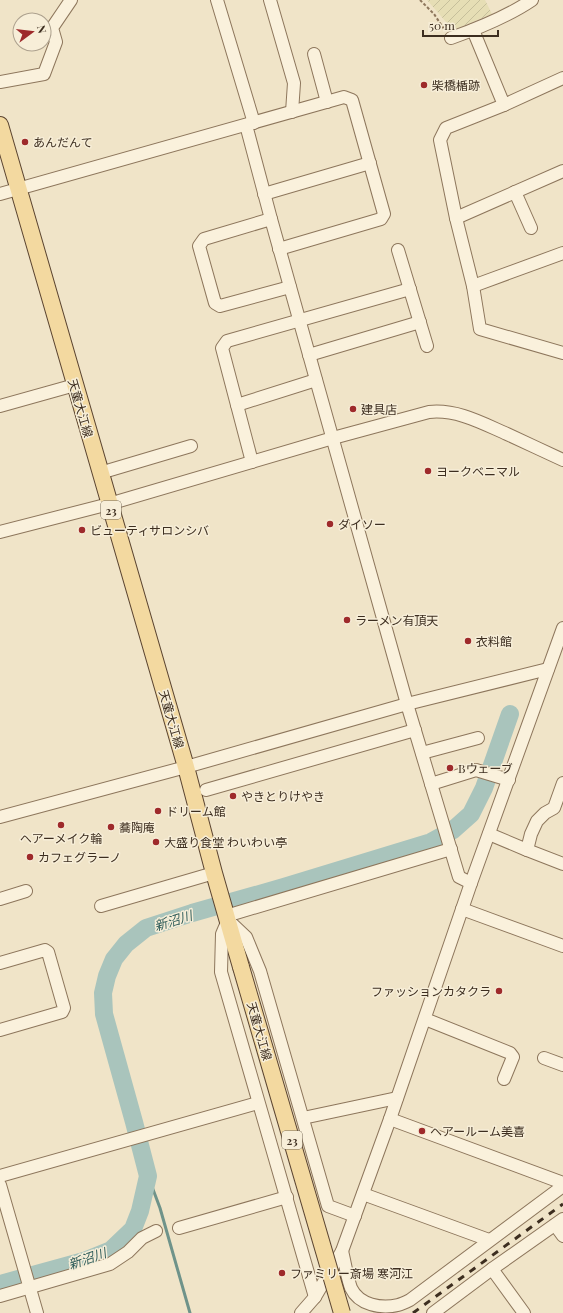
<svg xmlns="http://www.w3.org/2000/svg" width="563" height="1313" font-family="'Playfair Display','Noto Sans JP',serif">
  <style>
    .farmland { fill: url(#farmland-furrows) }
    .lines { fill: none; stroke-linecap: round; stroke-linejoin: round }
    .stream { stroke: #6f938a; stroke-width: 3 }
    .river { stroke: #a9c4bc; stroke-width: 18 }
    .minor-casing { stroke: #8d765c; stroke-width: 14 }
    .major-casing { stroke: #5b4430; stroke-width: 18 }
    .path { stroke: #8d765c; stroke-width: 2; stroke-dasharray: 3 2; stroke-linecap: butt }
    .minor { stroke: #faf1dc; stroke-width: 12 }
    .major { stroke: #f3d9a0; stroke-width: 16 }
    .rail { stroke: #3d2e20; stroke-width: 3; stroke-dasharray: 7 7; stroke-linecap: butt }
    .major-bridge-casing { stroke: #5b4430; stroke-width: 18; stroke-linecap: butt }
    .major-bridge { stroke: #f3d9a0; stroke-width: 16 }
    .poi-dot { fill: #9e2a2b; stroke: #f7eed8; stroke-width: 1.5 }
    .labels { text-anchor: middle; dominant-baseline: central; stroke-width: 3; stroke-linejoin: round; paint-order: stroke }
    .shield { fill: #f7eed8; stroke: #756857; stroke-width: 1 }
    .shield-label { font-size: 11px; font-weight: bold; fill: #3d2e20 }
    .poi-label { font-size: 12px; fill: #3d2e20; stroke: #f7eed8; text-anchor: start }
    .street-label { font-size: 12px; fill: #3d2e20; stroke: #f7eed8 }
    .water-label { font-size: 13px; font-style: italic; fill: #2f5d5a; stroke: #f7eed8 }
  </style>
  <defs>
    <pattern id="farmland-furrows" width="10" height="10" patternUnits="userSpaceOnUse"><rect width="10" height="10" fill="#e6deb5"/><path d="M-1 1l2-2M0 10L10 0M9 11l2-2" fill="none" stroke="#c6bf9b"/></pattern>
  </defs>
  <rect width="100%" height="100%" fill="#f0e4c8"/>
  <polygon class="farmland" points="427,0 485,0 492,14 453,30"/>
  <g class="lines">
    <polyline class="stream" points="148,1176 160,1208 190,1313"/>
    <polyline class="river" points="0,1284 84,1261 111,1250 133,1229 140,1211 148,1176 134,1122 104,1014 103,993 107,976 114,959 126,944 146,928 192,913 284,887 431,842 453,830 471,814 484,788 510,714"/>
    <g class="minor-casing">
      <g id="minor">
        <polyline points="217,0 254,123"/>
        <polyline points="270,0 294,83 292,112"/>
        <polyline points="473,30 504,105"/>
        <path d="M451,38C479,28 507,17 532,0"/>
        <polyline points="314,54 327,102"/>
        <polyline points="563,78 504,105 446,128 440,140 456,218 473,286 480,329 563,353"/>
        <polyline points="0,82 44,74 56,42 52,28 71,0"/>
        <polyline points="246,125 271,219 407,704 459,877 471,883"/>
        <polyline points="515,192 531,228"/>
        <polyline points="0,194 344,97 352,100 384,214 381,219 279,249"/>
        <polyline points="264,194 370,163"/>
        <polyline points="456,218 563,171"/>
        <polyline points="271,219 204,239 199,246 215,303 220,306 290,287"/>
        <polyline points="398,250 427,346"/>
        <polyline points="473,286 563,253"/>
        <polyline points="309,355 420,322"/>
        <polyline points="237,405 316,380"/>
        <polyline points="0,406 75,385"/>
        <polyline points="252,462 222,348 227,341 410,289"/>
        <polyline points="100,473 191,446"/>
        <path d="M0,532L109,504L333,438L429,412C457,409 482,423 507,434C526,443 544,451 563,460"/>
        <polyline points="422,753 478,738"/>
        <polyline points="563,783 554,808 545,813 537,821 531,834 527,850 563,864"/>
        <polyline points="431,784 476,770 509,780"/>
        <polyline points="206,790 415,730"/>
        <polyline points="0,817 186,767 407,704 548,669"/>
        <polyline points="489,834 527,850"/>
        <polyline points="0,899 26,891"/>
        <polyline points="101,906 214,873"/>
        <polyline points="462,909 563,946"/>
        <polyline points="226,916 451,849"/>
        <polyline points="0,963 45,950 48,952 64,1008 62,1012 0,1030"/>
        <polyline points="425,1019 510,1053 513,1057 504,1079"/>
        <polyline points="544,1058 563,1065"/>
        <polyline points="303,1118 397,1098"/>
        <polyline points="390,1119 563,1183"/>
        <polyline points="0,1176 258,1103"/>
        <polyline points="0,1185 37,1313"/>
        <polyline points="363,1194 489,1240"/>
        <polyline points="555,1225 563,1236"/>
        <polyline points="179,1228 287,1197"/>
        <path d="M342,1251C345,1263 347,1277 351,1288C359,1305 381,1309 398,1305C402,1304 406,1302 410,1300L563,1186"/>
        <polyline points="492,1269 524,1313"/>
        <polyline points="0,1296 110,1264 128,1252 142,1238 156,1231"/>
        <polyline points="315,1297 221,972 222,934 228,920 246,937 260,971 328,1206 355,1216"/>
        <polyline points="301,1313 315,1297 342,1251 390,1119 471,883 563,628"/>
        <polyline points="433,1313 492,1269 563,1219"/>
      </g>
    </g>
    <g class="major-casing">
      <polyline id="major" points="0,125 186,767 214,873 241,967"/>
    </g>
    <polyline class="path" points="420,0 434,14 444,29"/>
    <use href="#minor" class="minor"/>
    <use href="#major" class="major"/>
    <polyline class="rail" points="413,1313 563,1204"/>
    <g class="major-bridge-casing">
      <polyline id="major-bridge" points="241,967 342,1313"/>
    </g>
    <use href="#major-bridge" class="major-bridge"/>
  </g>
  <g class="poi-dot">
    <circle cx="424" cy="85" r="4"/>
    <circle cx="25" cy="142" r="4"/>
    <circle cx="353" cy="409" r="4"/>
    <circle cx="428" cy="471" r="4"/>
    <circle cx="330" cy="524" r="4"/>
    <circle cx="82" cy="530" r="4"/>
    <circle cx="347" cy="620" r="4"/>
    <circle cx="468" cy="641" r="4"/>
    <circle cx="450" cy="768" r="4"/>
    <circle cx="233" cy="796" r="4"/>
    <circle cx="158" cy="811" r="4"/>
    <circle cx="61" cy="825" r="4"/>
    <circle cx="111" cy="827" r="4"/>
    <circle cx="156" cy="842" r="4"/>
    <circle cx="30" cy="857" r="4"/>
    <circle cx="499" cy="991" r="4"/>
    <circle cx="422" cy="1131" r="4"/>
    <circle cx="282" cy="1273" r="4"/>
  </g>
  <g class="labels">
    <g class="shield">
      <rect x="101" y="501" width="20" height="18" rx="3"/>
      <rect x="282" y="1131" width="20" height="18" rx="3"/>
    </g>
    <g class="shield-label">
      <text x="111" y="510">23</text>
      <text x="292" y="1140">23</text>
    </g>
    <g class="poi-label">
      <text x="432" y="85">柴橋楯跡</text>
      <text x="33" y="142">あんだんて</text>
      <text x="361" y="409">建具店</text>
      <text x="436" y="471">ヨークベニマル</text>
      <text x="338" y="524">ダイソー</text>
      <text x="90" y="530">ビューティサロンシバ</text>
      <text x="355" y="620">ラーメン有頂天</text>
      <text x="476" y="641">衣料館</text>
      <text x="458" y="768">Bウェーブ</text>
      <text x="241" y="796">やきとりけやき</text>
      <text x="166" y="811">ドリーム館</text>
      <text x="119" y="827">蕎陶庵</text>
      <text x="61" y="838" text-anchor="middle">ヘアーメイク輪</text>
      <text x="164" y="842">大盛り食堂 わいわい亭</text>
      <text x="38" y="857">カフェグラーノ</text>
      <text x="491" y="991" text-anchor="end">ファッションカタクラ</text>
      <text x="430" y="1131">ヘアールーム美喜</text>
      <text x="290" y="1273">ファミリー斎場 寒河江</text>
    </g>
    <g class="street-label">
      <text transform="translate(81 408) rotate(74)">天童大江線</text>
      <text transform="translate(172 719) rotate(74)">天童大江線</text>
      <text transform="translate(260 1031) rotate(74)">天童大江線</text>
    </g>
    <g class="water-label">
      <text transform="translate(173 920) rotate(-17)">新沼川</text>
      <text transform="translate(87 1258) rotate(-19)">新沼川</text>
    </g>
  </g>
  <g transform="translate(32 32) rotate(75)"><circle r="19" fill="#f7eed8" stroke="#ada18e"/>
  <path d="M0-3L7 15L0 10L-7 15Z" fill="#9e2a2b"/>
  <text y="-6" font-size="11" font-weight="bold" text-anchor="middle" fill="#3d2e20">N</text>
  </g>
  <path d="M423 30v6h75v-6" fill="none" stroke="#3d2e20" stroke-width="2"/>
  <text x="429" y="30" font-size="12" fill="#3d2e20" stroke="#f7eed8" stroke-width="3" paint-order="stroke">50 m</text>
</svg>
